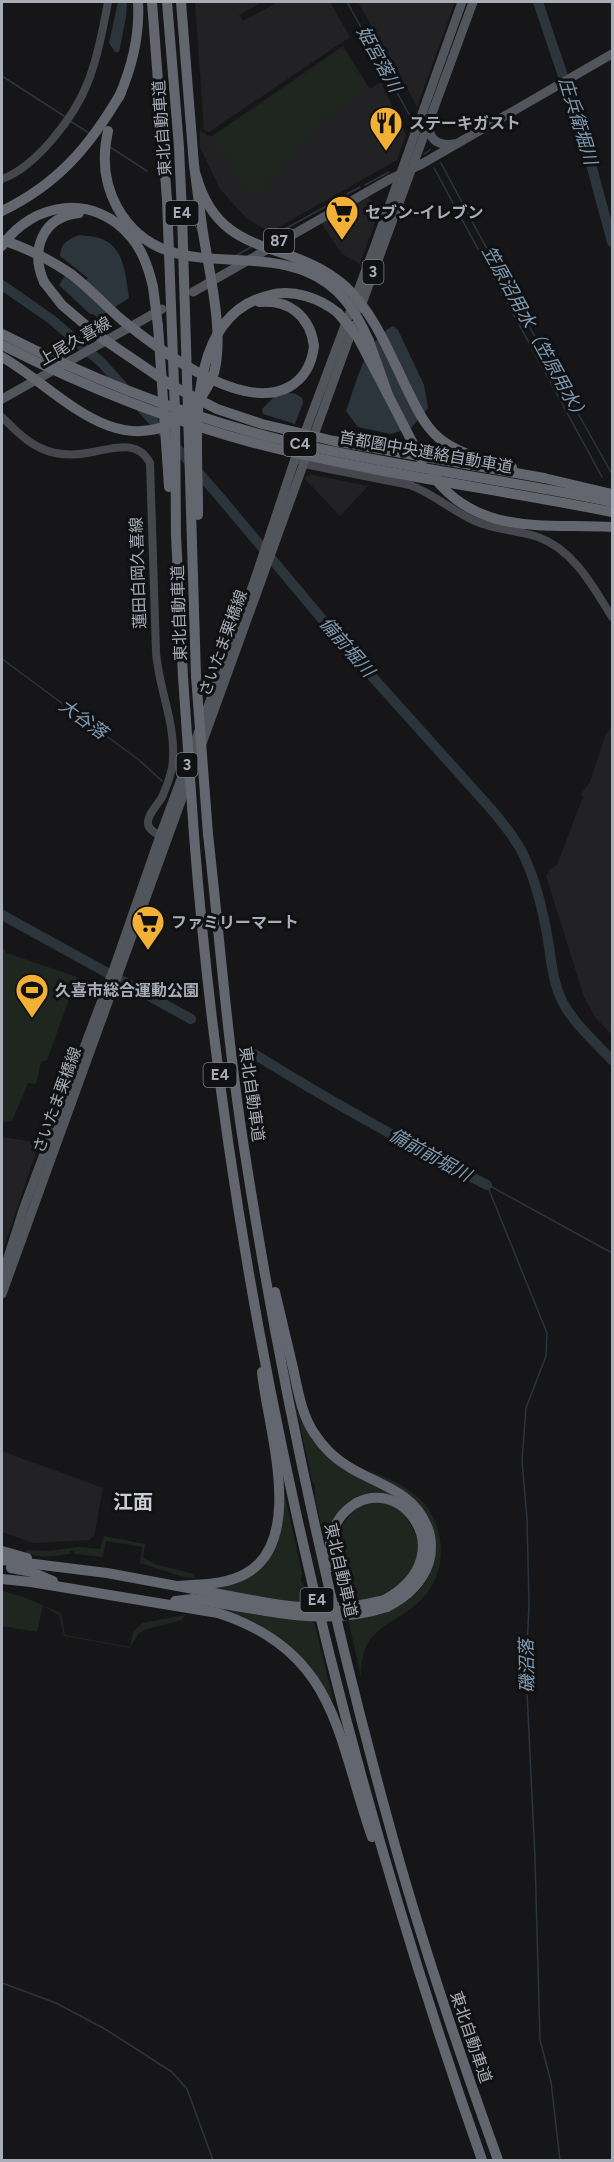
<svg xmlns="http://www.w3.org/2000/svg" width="614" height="2162" font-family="Figtree,'Noto Sans JP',sans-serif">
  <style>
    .built { fill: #222225 }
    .green { fill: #1e261f }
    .water { fill: #2c353c }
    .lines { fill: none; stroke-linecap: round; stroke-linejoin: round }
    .stream { stroke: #2c353c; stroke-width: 1.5 }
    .river { stroke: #2c353c; stroke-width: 10 }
    .secondary { stroke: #45474d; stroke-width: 8 }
    .primary { stroke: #53555c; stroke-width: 9 }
    .highway { stroke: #63666e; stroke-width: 10 }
    .highway-bridge { stroke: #63666e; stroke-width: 10 }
    .labels { text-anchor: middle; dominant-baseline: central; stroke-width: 6; stroke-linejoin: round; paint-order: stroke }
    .shield { fill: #111113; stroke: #7b7e86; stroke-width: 1.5 }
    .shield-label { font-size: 15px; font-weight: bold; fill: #a8adb8 }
    .poi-label { font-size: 16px; font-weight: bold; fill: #a8adb8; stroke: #111113; text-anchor: start }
    .street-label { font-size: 16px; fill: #a8adb8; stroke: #111113 }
    .water-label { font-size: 18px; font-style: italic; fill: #7f9bb3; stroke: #111113 }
    .quarter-label { font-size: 20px; font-weight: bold; fill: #c9ccd4; stroke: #111113 }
  </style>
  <rect width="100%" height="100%" fill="#161618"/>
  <g class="built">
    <polygon points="195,2 262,2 239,15 243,21 278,2 330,2 350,37 209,132 204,130"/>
    <polygon points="358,2 455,2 417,107 413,99"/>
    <polygon points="343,46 370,89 381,82 406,135 397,160 270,232 247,219 220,189 200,147 200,130 206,135 212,136"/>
    <polygon points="368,197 380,209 360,264 342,254 321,223"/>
    <polygon points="311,474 318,476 368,486 340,516 305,479 306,477"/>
    <polygon points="612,726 612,1035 595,1017 584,997 546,876 551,868 557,865 583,797 581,794 590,782 606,734"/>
    <polygon points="2,1137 29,1141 36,1152 2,1253"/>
    <polygon points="2,1451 103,1488 94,1536 89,1540 33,1543 2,1532"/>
  </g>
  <g class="green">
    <polygon points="344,49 367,88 323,119 257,198 246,189 212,137"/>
    <polygon points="2,946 7,953 77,977 47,1060 41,1062 36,1084 28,1083 12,1121 2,1123"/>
    <path d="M296,1406H298C316,1467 351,1472 401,1499C364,1484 341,1498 327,1534L323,1533L315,1498V1485L312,1481Z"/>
    <path d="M370,1471C387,1478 405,1485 419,1498C446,1524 449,1569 423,1598C394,1628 361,1623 361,1677L335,1560C332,1506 389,1478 413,1529C420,1542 419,1554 412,1568C406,1580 390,1592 377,1596L383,1614C417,1599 437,1580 434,1541C433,1531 432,1519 424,1511C410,1498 387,1485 371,1474Z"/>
    <polygon points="282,1492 284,1492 302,1573 301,1581 306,1589 334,1703 311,1667 294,1650 196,1604 198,1588 264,1564"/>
    <path d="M104,1536L145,1544L143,1558L158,1565L194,1574L195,1578L183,1577L140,1563L142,1547L106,1541L103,1557L75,1554L74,1551H70V1554C55,1556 39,1559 25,1552L28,1550L46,1551L78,1547L100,1549Z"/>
    <polygon points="2,1591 21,1596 61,1613 65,1635 130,1647 133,1632 142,1623 185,1615 182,1620 144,1630 139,1633 130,1648 64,1636 59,1615 43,1606 37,1632 2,1626"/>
  </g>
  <g class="water">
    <polygon points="118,2 127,2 126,17 119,52 115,52 109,43"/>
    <path d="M79,235C86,236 95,236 102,239C125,248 126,278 129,298L98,318L93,314H90L59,285L66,274L81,286L88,278L60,256C61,243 67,240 79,235Z"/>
    <path d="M393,326L398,330L424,385L428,408L411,428L391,434L358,427L346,411C357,383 364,341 393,326Z"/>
    <polygon points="282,392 296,394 302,398 303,403 295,424 263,414 262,409 278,393"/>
  </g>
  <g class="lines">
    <g class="stream">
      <polyline points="347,2 410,116"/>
      <polyline points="2,76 64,116"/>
      <polyline points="70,121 89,133"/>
      <polyline points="110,147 147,171"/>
      <polyline points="424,154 430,150"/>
      <polyline points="441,163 511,294 612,474"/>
      <polyline points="434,168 602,477"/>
      <polyline points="365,185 389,172"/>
      <polyline points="347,194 360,187"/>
      <polyline points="193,221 198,231"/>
      <polyline points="274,235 341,198"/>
      <polyline points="237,255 251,247"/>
      <polyline points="2,659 139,760 162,781"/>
      <polyline points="487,1185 547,1333 546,1356 526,1408 522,1461 527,1519 529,1604 526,1671 535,1858 540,2040 551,2082 560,2160"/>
      <polyline points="490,1186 612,1253"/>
      <polyline points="2,1983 56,2003 105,2029 172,2072 187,2089 213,2160"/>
    </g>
    <g class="river">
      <polyline points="538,2 584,138 612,242"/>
      <polyline points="2,285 51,319 102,363 127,391"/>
      <path d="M139,405L219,496L342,643L491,809C502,822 513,835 521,850C533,873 541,903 546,929C551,953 551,978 562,1001C574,1024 595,1042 612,1060"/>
      <polyline points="2,915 191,1019"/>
      <path d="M251,1052C328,1100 407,1144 487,1185"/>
    </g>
    <g class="secondary">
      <path d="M2,179C36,167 75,116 88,82C98,56 103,28 108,2"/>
      <path d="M2,417C17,432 32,448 55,453C65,455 76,455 87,453C109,450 137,437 150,463L156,652C159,692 178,727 172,768C170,777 167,786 163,795C160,803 147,814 148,823C148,829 155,833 160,836"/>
      <path d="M299,460L309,465L410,485C434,494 452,511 475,521C495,530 517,530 538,537C574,550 593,587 612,617"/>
    </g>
    <g class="primary">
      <path d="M429,123C428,140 438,146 454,144"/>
      <polyline points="193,292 390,179 420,165 612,54"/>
      <polyline points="360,309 473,2"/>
      <polyline points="2,399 162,309"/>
      <polyline points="2,1276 24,1207 114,968 160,836 254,582 295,459 374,248 462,2"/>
      <polyline points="2,1294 354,325"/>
    </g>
    <g class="highway">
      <polyline points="152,2 167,200 175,411 176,535 183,677"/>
      <polyline points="167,2 179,147 182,213 196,676"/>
      <polyline points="181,2 194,165 202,226"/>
      <path d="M119,97C132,67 140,35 138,2"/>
      <path d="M2,211C58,184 90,146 121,93"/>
      <path d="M2,246C33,201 95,193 131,237C143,251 149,269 153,287"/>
      <path d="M44,282C30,250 42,217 79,213"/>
      <path d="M259,302C289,299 310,316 314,346"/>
      <polyline points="158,326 169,487"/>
      <polyline points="369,341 388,395 422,461"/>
      <path d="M433,476C479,537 547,523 612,527"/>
      <polyline points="544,478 612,494"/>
      <path d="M198,515C199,445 180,316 270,295C293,289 320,298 338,313"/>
      <path d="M208,834C220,941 228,1048 245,1154C281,1386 331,1616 394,1842C424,1950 460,2055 498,2160"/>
      <path d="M194,835C229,1286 332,1735 482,2160"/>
      <path d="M275,1292C281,1317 287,1343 293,1368C298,1390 301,1413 314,1433C323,1447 335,1459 349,1467C378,1485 413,1491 427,1526C432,1538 432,1550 429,1562C422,1584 407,1597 387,1607"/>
      <polyline points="2,1551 27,1558"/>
      <polyline points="2,1560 107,1573 268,1603"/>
      <path d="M331,1567C327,1549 330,1530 342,1515C391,1459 471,1553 384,1600"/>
      <polyline points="11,1568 32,1572 53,1581"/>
      <path d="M2,1579L31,1582L218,1613C337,1652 336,1734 372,1837"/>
      <path d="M178,1586C200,1584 225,1585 245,1574C307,1541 267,1426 262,1372"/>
      <polyline points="175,1601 193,1599 266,1611"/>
    </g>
    <g class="highway-bridge">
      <path d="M108,131C102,157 104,183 117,207C159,283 242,245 307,272C339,285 356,311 369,341"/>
      <path d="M196,175C220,262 290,237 345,286C374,313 389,352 406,387C416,407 425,429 444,442C464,456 490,461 512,467"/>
      <path d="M2,240C27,248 49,259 71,274C89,288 105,305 122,320C158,349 241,413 289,387C305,378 312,363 314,346"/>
      <polyline points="44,282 62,305 96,334 171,385 217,409 262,424 334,441 544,478"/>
      <polyline points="153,287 158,326"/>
      <polyline points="338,313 357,336 388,395"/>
      <path d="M2,334C91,379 185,416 282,440C391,466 503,479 612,502"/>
      <path d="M2,345C89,389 182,426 278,449C388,475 501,490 612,512"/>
      <path d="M2,357C58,389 113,461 182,418"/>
      <path d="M196,405C203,395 210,385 214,373C225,331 208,269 202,226"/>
      <polyline points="196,676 208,834"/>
      <polyline points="183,677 194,835"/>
      <path d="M268,1603C308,1610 345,1610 384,1600"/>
      <path d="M266,1611C307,1618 347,1620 387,1607"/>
    </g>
  </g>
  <defs>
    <g id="restaurant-pin" transform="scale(1.725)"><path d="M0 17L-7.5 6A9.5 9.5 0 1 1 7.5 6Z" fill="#f2b134" stroke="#111113"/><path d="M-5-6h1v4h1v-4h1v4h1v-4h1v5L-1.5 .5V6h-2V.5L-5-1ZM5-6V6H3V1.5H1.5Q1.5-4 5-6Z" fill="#111"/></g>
    <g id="supermarket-pin" transform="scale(1.725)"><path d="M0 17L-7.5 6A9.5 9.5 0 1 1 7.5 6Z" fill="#f2b134" stroke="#111113"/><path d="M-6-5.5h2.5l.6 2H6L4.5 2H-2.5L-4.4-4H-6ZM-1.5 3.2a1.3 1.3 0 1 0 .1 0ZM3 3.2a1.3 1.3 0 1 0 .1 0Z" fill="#111"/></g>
    <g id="stadium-pin" transform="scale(1.725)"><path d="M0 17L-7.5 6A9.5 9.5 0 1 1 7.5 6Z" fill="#f2b134" stroke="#111113"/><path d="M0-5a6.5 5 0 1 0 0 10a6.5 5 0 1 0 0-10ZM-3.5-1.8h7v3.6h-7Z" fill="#111"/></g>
  </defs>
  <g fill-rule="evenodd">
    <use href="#restaurant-pin" x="386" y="123"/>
    <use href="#supermarket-pin" x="342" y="212"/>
    <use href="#supermarket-pin" x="148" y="922"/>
    <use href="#stadium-pin" x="32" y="990"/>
  </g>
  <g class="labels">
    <g class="shield">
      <rect x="165.5" y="201" width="33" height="24" rx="4.5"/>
      <rect x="264" y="229" width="30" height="24" rx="4.5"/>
      <rect x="362.5" y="260" width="21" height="24" rx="4.5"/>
      <rect x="283.5" y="432" width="33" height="24" rx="4.5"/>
      <rect x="176.5" y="753" width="21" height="24" rx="4.5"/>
      <rect x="203.5" y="1063" width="33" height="24" rx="4.5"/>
      <rect x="300.5" y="1588" width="33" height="24" rx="4.5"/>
    </g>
    <g class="shield-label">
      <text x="182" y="213">E4</text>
      <text x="279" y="241">87</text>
      <text x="373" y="272">3</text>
      <text x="300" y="444">C4</text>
      <text x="187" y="765">3</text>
      <text x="220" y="1075">E4</text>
      <text x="317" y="1600">E4</text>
    </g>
    <g class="poi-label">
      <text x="409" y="123">ステーキガスト</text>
      <text x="365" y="212">セブン-イレブン</text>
      <text x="171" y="922">ファミリーマート</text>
      <text x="55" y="990">久喜市総合運動公園</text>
    </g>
    <g class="street-label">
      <text transform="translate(162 128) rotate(-94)">東北自動車道</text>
      <text transform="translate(75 341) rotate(-30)">上尾久喜線</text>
      <text transform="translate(426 452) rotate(10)">首都圏中央連絡自動車道</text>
      <text transform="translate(138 573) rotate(-92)">蓮田白岡久喜線</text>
      <text transform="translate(179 613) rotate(-92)">東北自動車道</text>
      <text transform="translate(223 643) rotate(-70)">さいたま栗橋線</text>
      <text transform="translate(252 1094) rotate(82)">東北自動車道</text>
      <text transform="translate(57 1100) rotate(-70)">さいたま栗橋線</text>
      <text transform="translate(341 1570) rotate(77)">東北自動車道</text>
      <text transform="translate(471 2037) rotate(71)">東北自動車道</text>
    </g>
    <g class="water-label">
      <text transform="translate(379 59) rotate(61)">姫宮落川</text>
      <text transform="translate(578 121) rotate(73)">庄兵衛堀川</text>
      <text transform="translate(535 334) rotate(61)">笠原沼用水（笠原用水）</text>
      <text transform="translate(347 647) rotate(49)">備前堀川</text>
      <text transform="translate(83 719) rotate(36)">大谷落</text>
      <text transform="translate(430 1155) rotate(29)">備前前堀川</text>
      <text transform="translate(527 1666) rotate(-91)">磯沼落</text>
    </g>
    <g class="quarter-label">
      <text x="133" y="1502">江面</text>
    </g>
  </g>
  <rect width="614" height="2162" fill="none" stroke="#a8adb8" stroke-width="6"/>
</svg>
